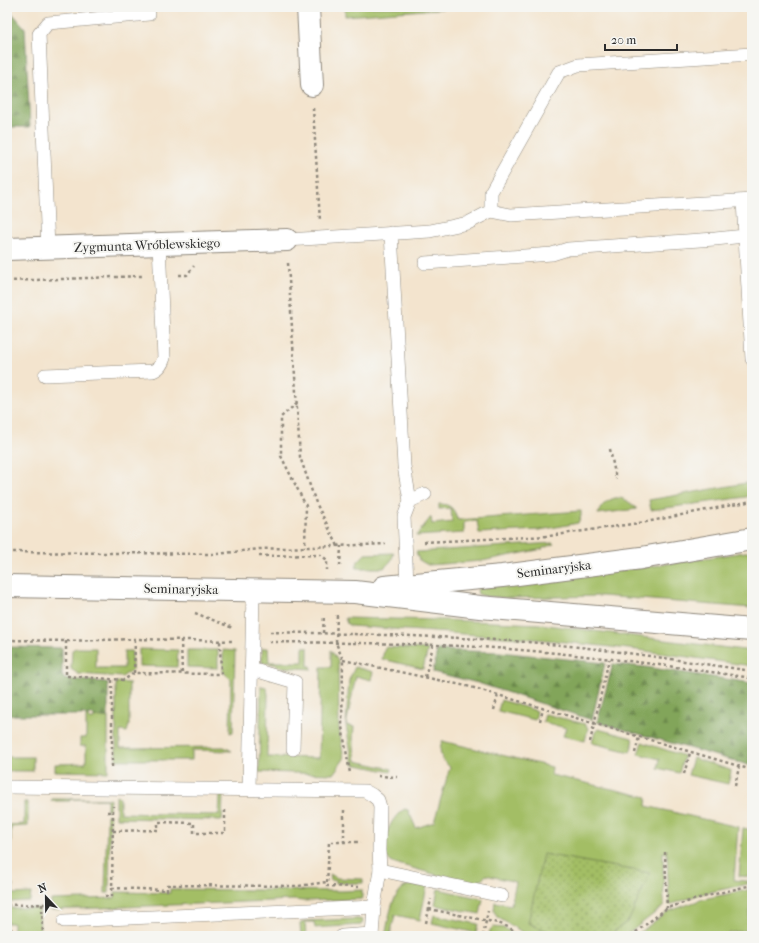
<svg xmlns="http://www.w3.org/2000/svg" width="759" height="943" font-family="'IM FELL French Canon',serif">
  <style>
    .green { fill: #a3be65; stroke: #677448 }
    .forest { fill: url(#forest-firs); stroke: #566842 }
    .park { fill: url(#park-dots); stroke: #677448 }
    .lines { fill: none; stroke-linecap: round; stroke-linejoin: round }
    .lane-casing { stroke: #8f887c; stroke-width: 14 }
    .street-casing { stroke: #8f887c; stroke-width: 24 }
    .secondary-casing { stroke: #8f887c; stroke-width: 24 }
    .path { stroke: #8f887c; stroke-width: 2.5; stroke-dasharray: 3 3; stroke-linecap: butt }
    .lane { stroke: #fff; stroke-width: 13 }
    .street { stroke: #fff; stroke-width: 22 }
    .secondary { stroke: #fff; stroke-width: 22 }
    .labels { text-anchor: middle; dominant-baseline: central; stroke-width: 4; stroke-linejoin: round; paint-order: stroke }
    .street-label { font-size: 13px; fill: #2b2b2b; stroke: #f6f6f2 }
  </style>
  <defs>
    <pattern id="forest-firs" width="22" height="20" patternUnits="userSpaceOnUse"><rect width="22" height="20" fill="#82a55a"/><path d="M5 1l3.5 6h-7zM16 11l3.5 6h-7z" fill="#6b874b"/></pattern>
    <pattern id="park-dots" width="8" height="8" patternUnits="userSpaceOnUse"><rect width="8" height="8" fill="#a3be65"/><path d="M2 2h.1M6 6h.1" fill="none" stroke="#859b53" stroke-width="1.8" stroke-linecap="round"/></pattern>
  </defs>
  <rect width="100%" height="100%" fill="#f6f6f2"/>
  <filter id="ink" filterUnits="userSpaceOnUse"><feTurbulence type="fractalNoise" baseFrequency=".025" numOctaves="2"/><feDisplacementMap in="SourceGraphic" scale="8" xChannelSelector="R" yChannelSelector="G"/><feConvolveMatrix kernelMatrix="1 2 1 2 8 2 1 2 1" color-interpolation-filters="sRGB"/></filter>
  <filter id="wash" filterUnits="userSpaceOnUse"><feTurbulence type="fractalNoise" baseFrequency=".012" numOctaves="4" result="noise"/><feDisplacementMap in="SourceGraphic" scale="16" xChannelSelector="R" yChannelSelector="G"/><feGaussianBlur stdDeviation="0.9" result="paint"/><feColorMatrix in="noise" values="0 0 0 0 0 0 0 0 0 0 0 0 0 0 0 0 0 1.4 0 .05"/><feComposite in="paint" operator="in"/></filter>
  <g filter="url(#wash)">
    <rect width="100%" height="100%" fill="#f3e4ce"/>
    <g class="green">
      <polygon points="345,7 464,7 345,16"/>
      <polygon points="752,482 752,495 746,497 651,510 649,500"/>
      <path d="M615,498C625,497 630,503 637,509L598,514C601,505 606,501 615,498Z"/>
      <path d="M439,504C452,504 454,510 458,520L581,511V516L578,523L540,530L479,533L477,521L464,522V533L416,536L431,517L432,524L452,522L451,508L439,509Z"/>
      <polygon points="553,543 554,544 543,548 543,549 482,561 428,565 419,560 416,552"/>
      <polygon points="752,551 752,608 602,596 508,598 484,596 478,594 477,590 479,588 653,566"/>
      <polygon points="394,553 391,561 384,568 356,568 358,561 365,554"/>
      <polygon points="345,618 445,620 539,624 752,651 752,666 638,650 547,640 351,626 347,624"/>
      <polygon points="303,647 308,647 308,666 311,666 312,669 279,667 275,664 262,663 262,648 268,648 269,662 303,662"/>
      <polygon points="385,647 428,649 423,669 382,659"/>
      <polygon points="76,648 96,648 96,668 124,668 124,651 132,651 132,670 122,677 78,674 71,669 72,650"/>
      <polygon points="139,649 178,650 177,667 139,666"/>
      <polygon points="187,650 218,650 218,668 187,667"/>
      <polygon points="223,650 235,651 233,732 230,733 231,679 223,672"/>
      <polygon points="331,650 338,661 339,728 344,759 333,774 259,772 261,686 266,687 268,694 267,757 319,758 321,667 331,667"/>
      <polygon points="355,667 373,672 371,680 356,676 346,725 354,727 353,738 356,761 392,769 391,772 353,764 346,725 349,680"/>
      <polygon points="116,682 129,683 129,725 127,732 120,731 120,748 224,747 232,751 192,750 192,760 116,760"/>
      <polygon points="501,700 537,711 535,720 498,711"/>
      <polygon points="545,714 585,724 588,728 585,741 563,736 566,728 543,722"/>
      <polygon points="86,716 89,717 89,719 94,719 94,717 108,717 108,772 55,771 55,764 86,763 86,746 80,746 80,738 86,738"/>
      <polygon points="598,729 632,738 633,744 630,752 592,743 595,732"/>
      <path d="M442,741L552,767L551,775L647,797L646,806L738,827L734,880L748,881V884L701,894L669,905L667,853L663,852L664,906L625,936H608L629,920L528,923L559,936H529L497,917L494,911L495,902L511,905L516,882L486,875L477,885L437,875L391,862C376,850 390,816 405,809L408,810L416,828L434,822L450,767C441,760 438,752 442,741Z"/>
      <polygon points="642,742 684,756 679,773 658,768 660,759 638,754"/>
      <rect x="7" y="757" width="26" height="14"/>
      <polygon points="693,758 730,770 731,772 728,784 688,775"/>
      <polygon points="220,795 223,795 222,820 116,818 116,796 120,797 120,813 219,815"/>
      <polygon points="52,799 110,799 109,810 107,810 107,799 70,799 70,801 51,801"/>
      <polygon points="24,802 28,802 28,826 11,827 10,885 13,885 13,894 31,893 30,901 7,902 8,825 24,824"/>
      <polygon points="107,815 110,815 109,893 105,893"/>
      <polygon points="743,828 752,830 751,877 739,876"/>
      <polygon points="330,874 337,878 363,879 363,883 336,883 336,880 331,881"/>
      <path d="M410,885L427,886L420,920L395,915L390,936H385C389,920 391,889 410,885Z"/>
      <polygon points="170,889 342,891 362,890 362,899 303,901 294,900 51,910 51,900 115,898 115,892 170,893"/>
      <polygon points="438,889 483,899 480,914 435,905"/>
      <path d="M752,889C749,903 750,916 747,930L729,933V936H635L667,912L703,899Z"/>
      <polygon points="7,908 39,908 40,936 13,936 13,923 7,923"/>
      <polygon points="434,915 478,924 476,933 432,923"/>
      <polygon points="358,919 362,920 363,922 361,925 315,928 314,922 305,922 306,936 301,936 300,924 304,921"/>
      <polygon points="493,927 504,928 518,936 489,936 490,930"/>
    </g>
    <g class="forest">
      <polygon points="7,7 25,28 30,127 7,127"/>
      <polygon points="7,647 62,648 62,674 64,679 106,682 108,684 108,717 94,717 94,715 89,715 89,717 86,715 7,715"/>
      <polygon points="437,650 500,652 605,663 592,720 478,683 433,672"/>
      <polygon points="613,664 645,667 752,683 752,766 597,722"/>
    </g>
    <polygon class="park" points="543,854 650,873 629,920 608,936 559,936 528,923"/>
  </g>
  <g filter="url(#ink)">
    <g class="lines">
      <g class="lane-casing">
        <g id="lane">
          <polyline points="491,211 511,215 752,200"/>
          <polyline points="391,233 404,466 410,501"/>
          <polyline points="745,236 752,359"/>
          <polyline points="287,240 430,231 468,223 491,211 491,192 559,72 578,65 752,54"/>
          <polyline points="48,248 39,34 48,23 149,14"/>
          <polyline points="425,263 552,254 568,249 715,239 745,236 743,201"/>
          <path d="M45,375L153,371C160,368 162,364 164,358L159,244"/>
          <polyline points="407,584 404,517 410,501 425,494"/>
          <polyline points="251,669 295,682 293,749"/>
          <polyline points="7,787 365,791 372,795 378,800 380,807 379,850 380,870 374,907 372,936"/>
          <polyline points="249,789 253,591"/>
          <polyline points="380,870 502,896"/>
          <polyline points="64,921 374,907"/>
          <polyline points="342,936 372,934"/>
        </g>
      </g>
      <g class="street-casing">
        <g id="street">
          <polyline points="308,7 312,85"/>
          <polyline points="7,249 287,240"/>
        </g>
      </g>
      <g class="secondary-casing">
        <g id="secondary">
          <polyline points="7,586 355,592 480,607 752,630"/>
          <polyline points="384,587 502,576 641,558 752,539"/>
        </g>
      </g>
      <g class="path">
        <polyline points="313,108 320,221"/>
        <polyline points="288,263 300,457 316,503 338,546"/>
        <polyline points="179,275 187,275 194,266"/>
        <polyline points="7,281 142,276"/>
        <polyline points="297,403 281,417 281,456 306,506 305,547"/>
        <polyline points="610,449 616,479"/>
        <polyline points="424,542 549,536 646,522 752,501"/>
        <polyline points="7,552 217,554 259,549 386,544"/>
        <polyline points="259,556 321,555 327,560 327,570"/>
        <polyline points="340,566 341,546"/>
        <polyline points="195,613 233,628"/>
        <polyline points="337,615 336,643 343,660 342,727 350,773"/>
        <path d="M270,632C355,634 441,636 527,642C602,648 677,660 752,671"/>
        <polyline points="323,633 324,615"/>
        <polyline points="7,640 66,641 135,639 234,641"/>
        <polyline points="181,640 182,674"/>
        <polyline points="66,641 66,676 124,680 134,673 221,674 220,641"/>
        <path d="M269,642C349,643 429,643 509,649C590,655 671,666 752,678"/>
        <polyline points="343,660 471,687 752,770"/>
        <polyline points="134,673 135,639"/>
        <polyline points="425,677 433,646"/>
        <polyline points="112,680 112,769"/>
        <polyline points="494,710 498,695"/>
        <polyline points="540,721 543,709"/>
        <polyline points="590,742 609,659"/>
        <polyline points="635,753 639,737"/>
        <polyline points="684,774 690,753"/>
        <polyline points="378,776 397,777"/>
        <polyline points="735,786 739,767"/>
        <polyline points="344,810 344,842"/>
        <polyline points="107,812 113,812"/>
        <polyline points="113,831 158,830 158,822 194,823 194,833 225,833 225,808"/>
        <polyline points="665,852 667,908"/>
        <polyline points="359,887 327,886 329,842 361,842"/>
        <polyline points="112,888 167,890 167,885 298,886 327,882"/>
        <polyline points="105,896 112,896 113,806"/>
        <polyline points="42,904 43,936"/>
        <polyline points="7,905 48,904 48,911"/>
        <polyline points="429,909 498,923 508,927 523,936"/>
        <polyline points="426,923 431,899"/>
        <polyline points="7,926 11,926 11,936"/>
        <polyline points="483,936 488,911"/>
        <polyline points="631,936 667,908 703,897 752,885"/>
      </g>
      <use href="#lane" class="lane"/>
      <use href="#street" class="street"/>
      <use href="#secondary" class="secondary"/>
    </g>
  </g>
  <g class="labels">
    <g class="street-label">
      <text transform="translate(147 245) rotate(-2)">Zygmunta Wróblewskiego</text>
      <text transform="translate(554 569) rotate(-7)">Seminaryjska</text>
      <text transform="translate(181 589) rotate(1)">Seminaryjska</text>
    </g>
  </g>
  <rect width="759" height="943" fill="none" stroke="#f6f6f2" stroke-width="24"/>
  <g transform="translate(46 897) rotate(338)" stroke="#f6f6f2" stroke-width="3" paint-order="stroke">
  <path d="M0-3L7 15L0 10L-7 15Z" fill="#2b2b2b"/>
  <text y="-6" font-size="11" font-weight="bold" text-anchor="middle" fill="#2b2b2b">N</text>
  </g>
  <path d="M605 44v6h72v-6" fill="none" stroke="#2b2b2b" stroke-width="2"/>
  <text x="611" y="44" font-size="12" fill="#2b2b2b" stroke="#f6f6f2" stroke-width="3" paint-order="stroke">20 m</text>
</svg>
